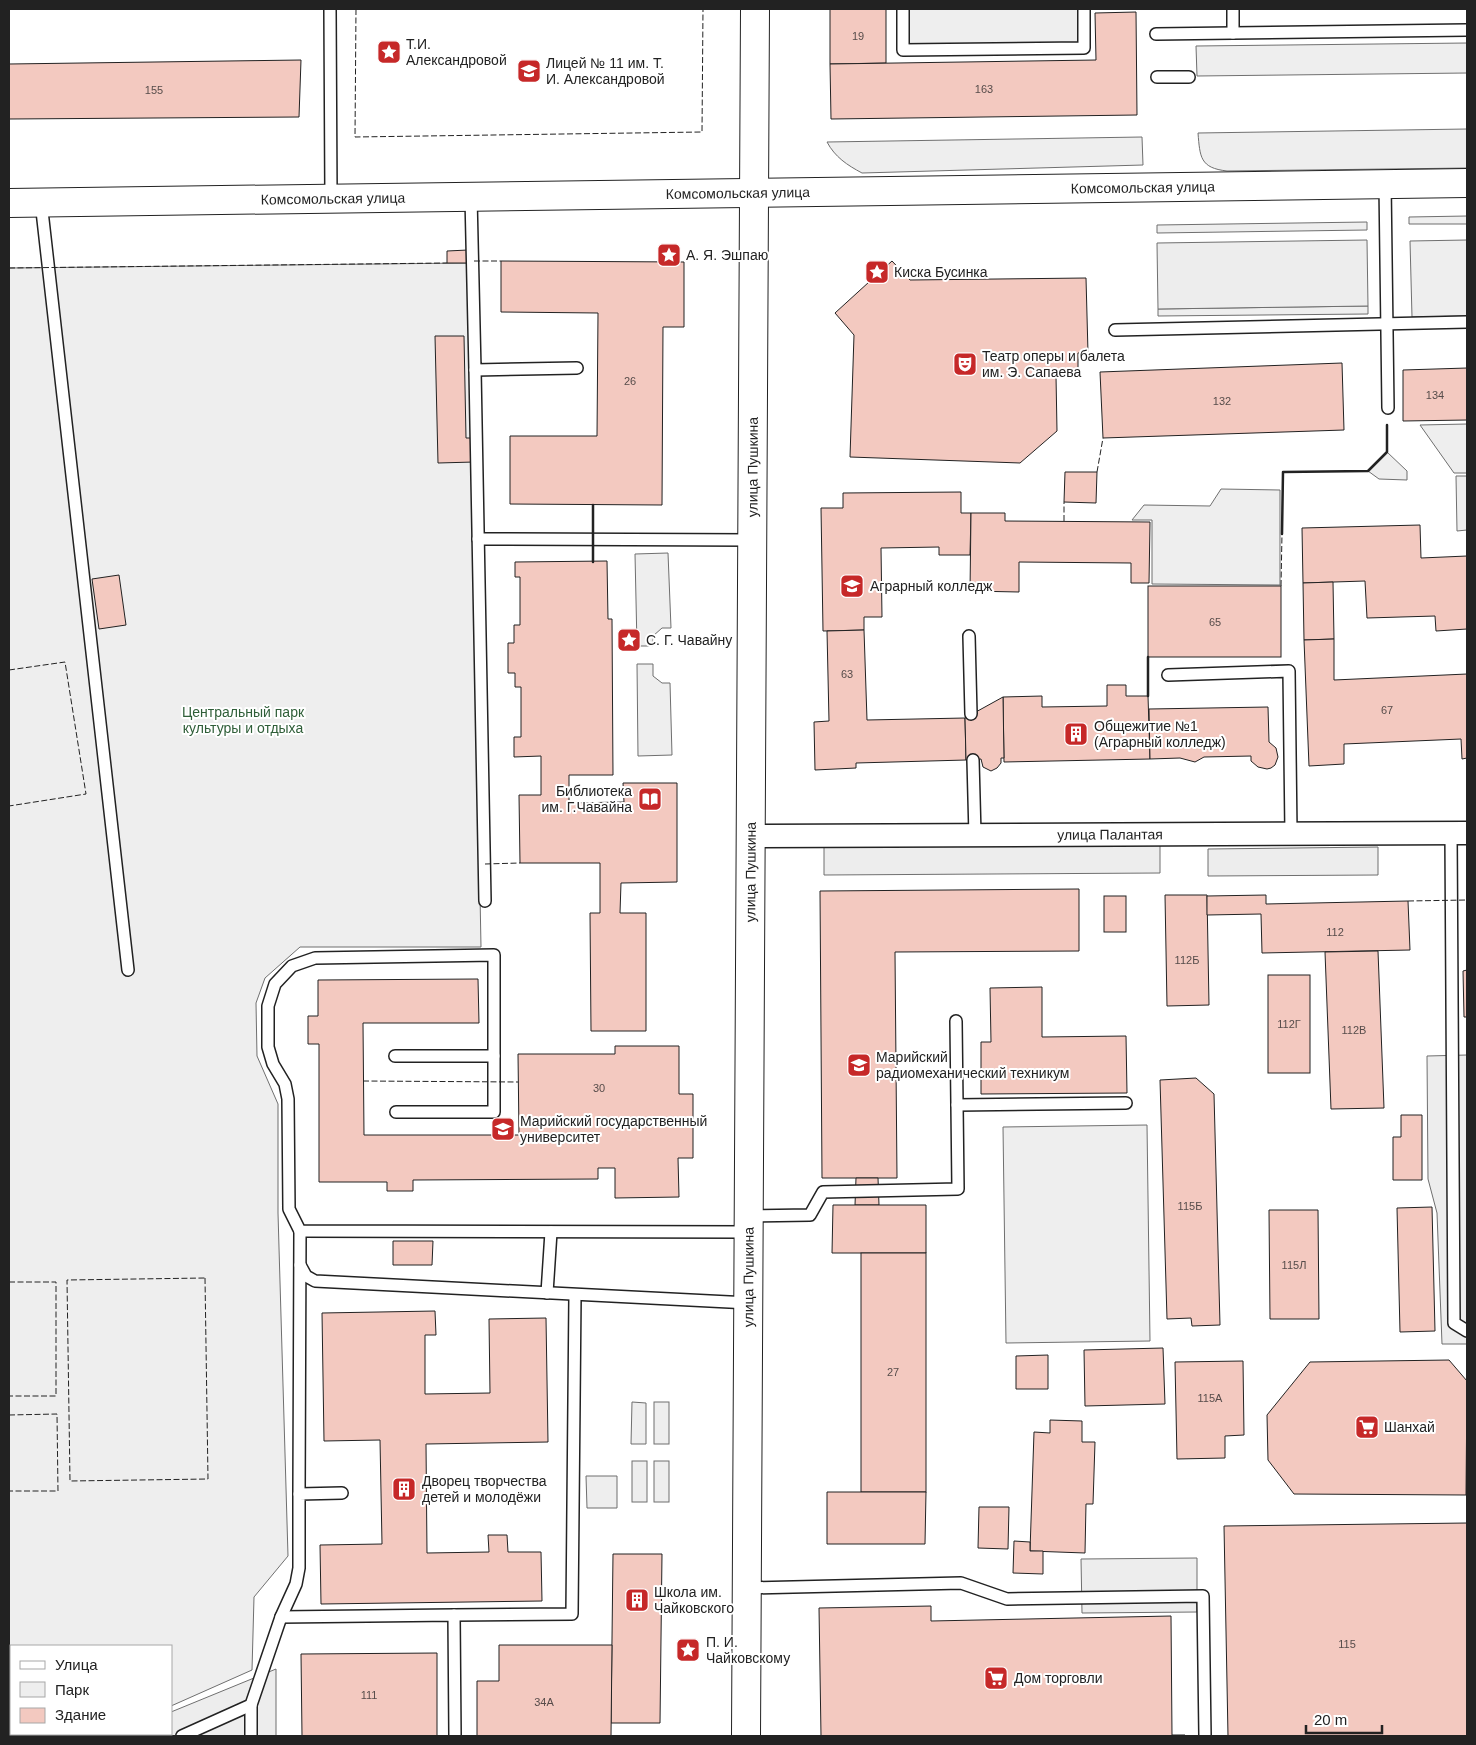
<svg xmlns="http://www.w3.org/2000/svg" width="1476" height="1745" font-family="Helvetica,sans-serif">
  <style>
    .green { fill: #eee; stroke: #6f6f6f }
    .parking { fill: #ededed; stroke: #6f6f6f }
    .building { fill: #f3c9c0; stroke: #222 }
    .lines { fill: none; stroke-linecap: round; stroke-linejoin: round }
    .service-casing { stroke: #222; stroke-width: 14 }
    .minor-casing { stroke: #222; stroke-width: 25 }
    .tertiary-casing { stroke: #222; stroke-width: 30 }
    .secondary-casing { stroke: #222; stroke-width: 30 }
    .service { stroke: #fff; stroke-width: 11 }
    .minor { stroke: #fff; stroke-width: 22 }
    .tertiary { stroke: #fff; stroke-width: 28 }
    .secondary { stroke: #fff; stroke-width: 28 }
    .fence { stroke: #222; stroke-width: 1; stroke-dasharray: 6 2.5; stroke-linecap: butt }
    .wall { stroke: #222; stroke-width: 2.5 }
    .labels { text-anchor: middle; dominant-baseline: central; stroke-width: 4; stroke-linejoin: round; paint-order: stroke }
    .number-label { font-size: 11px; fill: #564c4a }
    .poi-label { font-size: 14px; fill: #222; stroke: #fff; text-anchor: start }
    .street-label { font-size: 14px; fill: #222; stroke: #fff }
    .park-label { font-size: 14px; fill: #2f5e38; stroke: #fff }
  </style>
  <rect width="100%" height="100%" fill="#fff"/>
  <g class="green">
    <polygon points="908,9 1080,9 1081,43 908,44"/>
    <polygon points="1467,43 1467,73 1197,76 1196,46"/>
    <path d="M1467,129V168L1227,171C1200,168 1200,157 1198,133Z"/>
    <path d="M1142,137L1143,165L862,173C847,165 835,157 827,142Z"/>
    <polygon points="1467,216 1467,224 1409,224 1409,217"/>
    <polygon points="1367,222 1367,230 1157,233 1157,225"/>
    <polygon points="1467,240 1467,316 1412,317 1410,241"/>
    <polygon points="468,263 481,947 300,947 265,978 256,1003 257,1056 278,1104 278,1213 288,1556 254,1597 252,1670 171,1706 171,1646 11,1646 11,1734 132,1734 131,1736 9,1736 9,268"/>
    <polygon points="1368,306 1368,314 1158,316 1158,309"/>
    <polygon points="1467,424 1467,473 1454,473 1420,425"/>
    <polygon points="1387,452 1407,471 1407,480 1379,479 1368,471"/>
    <polygon points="1221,489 1280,490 1280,585 1152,584 1152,520 1132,520 1144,505 1210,506"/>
    <polygon points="668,553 671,628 662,628 653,636 653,646 637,646 635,554"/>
    <polygon points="637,664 653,664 653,676 662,683 670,683 672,755 638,756"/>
    <polygon points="1147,1125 1150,1341 1006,1343 1003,1127"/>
    <polygon points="632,1402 646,1403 646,1444 631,1444"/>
    <rect x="654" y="1402" width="15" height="42"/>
    <rect x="632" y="1461" width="15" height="41"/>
    <rect x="654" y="1461" width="15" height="41"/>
    <polygon points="586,1476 617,1476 617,1508 587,1508"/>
  </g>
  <g class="parking">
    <polygon points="1367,240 1368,306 1158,309 1157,243"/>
    <polygon points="1456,476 1467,476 1467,530 1457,531"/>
    <polygon points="1160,844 1160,873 824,875 824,847"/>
    <polygon points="1378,847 1378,875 1208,876 1208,849"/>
    <polygon points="1467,1055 1467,1344 1442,1344 1437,1213 1428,1179 1427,1056"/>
    <polygon points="1197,1558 1197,1612 1082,1613 1081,1559"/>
    <polygon points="276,1669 276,1736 139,1736 141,1734 171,1734 171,1712"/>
  </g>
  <g class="building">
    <polygon points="830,9 886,9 886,63 830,64"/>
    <polygon points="1136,12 1137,115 831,119 830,64 1096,60 1095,13"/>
    <polygon points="301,60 299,117 9,119 9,64"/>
    <polygon points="468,250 468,263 447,263 447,251"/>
    <polygon points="501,261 684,262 684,327 663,327 662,505 510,504 510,436 597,436 598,313 501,312"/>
    <polygon points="892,261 910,280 1086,278 1088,353 1078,353 1078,376 1056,376 1057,431 1020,463 850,457 854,335 835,313"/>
    <polygon points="435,336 464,336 466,438 473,438 474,462 438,463"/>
    <polygon points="1342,363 1344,430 1103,438 1100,372"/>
    <polygon points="1467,368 1467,420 1403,421 1403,370"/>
    <polygon points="1065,472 1097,472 1096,503 1064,502"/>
    <polygon points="961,492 961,513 971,513 970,555 939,555 939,547 881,548 882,617 864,617 864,630 823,631 821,508 843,508 843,493"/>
    <polygon points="971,513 1005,513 1005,521 1150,522 1149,583 1131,583 1131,563 1019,562 1019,592 970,591"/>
    <polygon points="1420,525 1421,558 1467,556 1467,629 1436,631 1435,616 1367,618 1365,581 1303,583 1302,528"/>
    <polygon points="607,561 608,619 612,619 613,775 569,775 569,803 624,802 623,783 677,783 677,882 621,883 620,913 646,913 646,1031 591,1031 590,913 600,913 600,863 520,863 519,795 541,795 541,756 514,757 514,737 521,737 521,687 515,687 515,673 508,673 508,643 514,643 514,625 520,625 520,577 515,577 515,562"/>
    <polygon points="119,575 126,625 99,629 92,579"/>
    <polygon points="1333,582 1334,639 1304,640 1303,583"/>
    <rect x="1148" y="586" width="133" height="71"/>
    <polygon points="864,630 867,720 965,718 966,760 856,763 856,768 815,770 814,722 829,721 827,631"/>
    <polygon points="1334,639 1334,680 1467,674 1467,758 1462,759 1461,739 1344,744 1344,764 1309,766 1304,640"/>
    <polygon points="1107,685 1126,685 1126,696 1148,696 1150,759 1004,762 1003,697 1042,696 1042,707 1107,706"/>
    <polygon points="1003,697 1004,758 1001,758 1001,763 997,768 991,771 983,767 981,759 966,760 965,718"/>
    <polygon points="1268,707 1269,742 1276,748 1278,757 1275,765 1271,768 1267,769 1258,767 1251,761 1251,756 1204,757 1195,762 1180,758 1150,759 1149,709"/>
    <polygon points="1079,889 1079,951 895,952 897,1178 822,1178 820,891"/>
    <polygon points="1165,895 1207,895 1209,1005 1167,1006"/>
    <polygon points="1266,895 1266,904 1408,901 1410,950 1262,953 1261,914 1207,915 1207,896"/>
    <rect x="1104" y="896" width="22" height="36"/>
    <polygon points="1378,951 1384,1108 1331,1109 1325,952"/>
    <polygon points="1467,970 1467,1017 1464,1017 1463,971"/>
    <rect x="1268" y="975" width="42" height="98"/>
    <polygon points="478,979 479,1023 363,1023 364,1135 519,1135 518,1054 615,1054 615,1046 679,1046 679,1094 693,1094 693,1158 678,1158 679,1197 615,1198 615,1168 598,1168 598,1179 413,1180 413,1191 387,1191 387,1182 319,1182 319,1044 308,1044 308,1016 318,1016 318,980"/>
    <polygon points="1042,987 1042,1037 1126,1036 1127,1093 981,1094 981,1042 991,1042 990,988"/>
    <polygon points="1196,1078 1214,1094 1220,1325 1192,1326 1191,1318 1167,1319 1160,1080"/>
    <polygon points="1401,1115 1422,1115 1422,1180 1393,1180 1393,1137 1401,1137"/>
    <polygon points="856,1178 878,1178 879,1205 855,1205"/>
    <polygon points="833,1205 926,1205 926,1253 832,1253"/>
    <polygon points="1432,1207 1435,1331 1400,1332 1397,1208"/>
    <polygon points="1269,1210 1318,1210 1319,1319 1270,1319"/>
    <polygon points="393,1241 433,1241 432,1265 393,1265"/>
    <rect x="861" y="1253" width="65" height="239"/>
    <polygon points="435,1311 436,1335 425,1335 425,1394 490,1393 489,1319 546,1318 548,1442 426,1444 427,1553 489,1552 488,1535 507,1535 508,1552 541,1552 542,1601 321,1604 320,1545 382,1544 380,1440 324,1441 322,1313"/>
    <polygon points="1163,1348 1165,1404 1085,1406 1084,1350"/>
    <polygon points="1048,1355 1048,1389 1016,1389 1016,1356"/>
    <polygon points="1449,1360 1467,1381 1466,1495 1294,1494 1268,1460 1267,1415 1310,1362"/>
    <polygon points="1243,1361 1244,1435 1225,1436 1225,1458 1177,1459 1175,1362"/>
    <polygon points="1050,1420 1082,1421 1082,1442 1095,1442 1093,1504 1086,1504 1085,1553 1030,1551 1034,1432 1050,1433"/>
    <polygon points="827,1492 926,1492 925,1544 827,1544"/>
    <polygon points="979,1507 1009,1507 1008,1549 978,1548"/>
    <polygon points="1467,1523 1467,1736 1228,1736 1224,1526"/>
    <polygon points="1014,1541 1030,1542 1030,1551 1043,1551 1043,1574 1013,1573"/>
    <polygon points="613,1554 662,1554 660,1723 611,1723"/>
    <polygon points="931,1606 931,1621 1171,1616 1172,1735 1185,1735 1185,1736 821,1736 819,1608"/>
    <polygon points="499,1645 612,1645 611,1736 477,1736 477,1681 499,1681"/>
    <polygon points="437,1653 437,1736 302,1736 301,1654"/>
  </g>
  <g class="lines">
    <g class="service-casing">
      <g id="service">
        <polyline points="330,9 331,198"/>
        <polyline points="903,9 903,50 1084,48 1084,9"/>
        <polyline points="1233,33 1233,9"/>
        <polyline points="1156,34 1467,30"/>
        <polyline points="1157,77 1189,77"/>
        <polyline points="1385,183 1388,408"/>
        <polyline points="471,197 475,370 577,368"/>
        <polyline points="41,202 128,970"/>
        <polyline points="1115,330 1467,322"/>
        <polyline points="475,370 485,901"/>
        <polyline points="478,539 752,540"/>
        <polyline points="969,636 971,714"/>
        <polyline points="1168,675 1289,671 1291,833"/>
        <polyline points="973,760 975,835"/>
        <polyline points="1451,833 1454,1323 1467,1331"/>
        <polyline points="395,1056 494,1056"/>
        <polyline points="957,1105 1126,1103"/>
        <polyline points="396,1112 494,1112 494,955 315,958 292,966 275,984 268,1006 268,1047 273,1064 285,1084 288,1099 289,1209 300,1231 749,1232"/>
        <polyline points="749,1216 810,1215 823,1192 958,1189 956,1021"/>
        <polyline points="300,1265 306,1276 315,1281 749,1303"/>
        <polyline points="547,1293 551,1232"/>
        <polyline points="299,1494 300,1231"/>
        <polyline points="747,1588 961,1583 1007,1599 1203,1596 1205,1736"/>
        <polyline points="454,1615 572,1614 575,1295"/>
        <polyline points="281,1617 454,1615 455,1736"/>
        <polyline points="182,1736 251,1705 281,1617 296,1584 299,1568 299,1494 342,1493"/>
        <polyline points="251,1736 251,1705"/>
      </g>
    </g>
    <g class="minor-casing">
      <g id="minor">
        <path id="s1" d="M751,836L1467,833"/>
      </g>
    </g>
    <g class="tertiary-casing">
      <g id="tertiary">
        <path id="s2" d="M746,1736L755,9"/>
      </g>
    </g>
    <g class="secondary-casing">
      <g id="secondary">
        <path id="s3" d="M9,203L1467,183"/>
      </g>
    </g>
    <use href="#service" class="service"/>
    <use href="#minor" class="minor"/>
    <use href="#tertiary" class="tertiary"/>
    <use href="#secondary" class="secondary"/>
    <g class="fence">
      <polyline points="356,9 355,137 702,132 703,9"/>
      <polyline points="474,261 501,261"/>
      <polyline points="9,268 447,263"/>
      <polyline points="1097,472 1103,438"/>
      <polyline points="1064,521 1064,502"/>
      <polyline points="1281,586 1282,534"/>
      <polyline points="9,670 65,662 86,794 9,806"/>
      <polyline points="485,864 520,863"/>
      <polyline points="1408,901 1467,900"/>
      <polyline points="363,1081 518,1082"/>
      <polygon points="205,1278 208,1479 70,1481 67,1280"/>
      <polyline points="9,1282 56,1282 56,1396 9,1396"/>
      <polyline points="9,1415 57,1414 58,1491 9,1491"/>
    </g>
    <g class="wall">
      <polyline points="593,505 593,562"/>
      <polyline points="1282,534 1283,472 1368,471 1387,452 1387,425"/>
      <polyline points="1148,696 1148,657"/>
    </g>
  </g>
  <defs>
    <g id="sight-square" transform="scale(1.25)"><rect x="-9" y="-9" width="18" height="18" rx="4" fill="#c62828" stroke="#fff"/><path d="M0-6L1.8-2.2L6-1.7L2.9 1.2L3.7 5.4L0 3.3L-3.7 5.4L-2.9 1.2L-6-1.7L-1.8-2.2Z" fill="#fff"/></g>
    <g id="school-square" transform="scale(1.25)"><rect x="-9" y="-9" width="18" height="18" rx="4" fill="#c62828" stroke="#fff"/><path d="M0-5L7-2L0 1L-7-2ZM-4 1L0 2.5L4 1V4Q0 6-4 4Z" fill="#fff"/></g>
    <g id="theatre-square" transform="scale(1.25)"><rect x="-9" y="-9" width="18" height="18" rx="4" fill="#c62828" stroke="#fff"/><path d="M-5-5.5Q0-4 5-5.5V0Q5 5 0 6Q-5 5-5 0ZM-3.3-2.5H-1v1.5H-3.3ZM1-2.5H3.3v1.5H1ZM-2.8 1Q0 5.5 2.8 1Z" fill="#fff"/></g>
    <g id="university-square" transform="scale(1.25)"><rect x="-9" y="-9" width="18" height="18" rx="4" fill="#c62828" stroke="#fff"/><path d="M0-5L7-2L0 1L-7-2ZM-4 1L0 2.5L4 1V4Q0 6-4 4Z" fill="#fff"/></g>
    <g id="building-square" transform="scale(1.25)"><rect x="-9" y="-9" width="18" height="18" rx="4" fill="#c62828" stroke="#fff"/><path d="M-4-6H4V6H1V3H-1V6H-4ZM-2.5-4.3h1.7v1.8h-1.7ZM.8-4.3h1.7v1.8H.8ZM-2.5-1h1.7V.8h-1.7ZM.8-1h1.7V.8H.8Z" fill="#fff"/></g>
    <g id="library-square" transform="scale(1.25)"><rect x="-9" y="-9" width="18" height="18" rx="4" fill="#c62828" stroke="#fff"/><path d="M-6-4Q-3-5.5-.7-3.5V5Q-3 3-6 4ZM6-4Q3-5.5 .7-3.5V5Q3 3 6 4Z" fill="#fff"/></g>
    <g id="supermarket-square" transform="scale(1.25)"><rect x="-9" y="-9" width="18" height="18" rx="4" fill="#c62828" stroke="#fff"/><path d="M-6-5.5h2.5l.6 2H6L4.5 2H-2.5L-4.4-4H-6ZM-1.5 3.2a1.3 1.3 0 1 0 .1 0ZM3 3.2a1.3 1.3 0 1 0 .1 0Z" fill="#fff"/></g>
  </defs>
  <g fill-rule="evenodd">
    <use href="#sight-square" x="389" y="52"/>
    <use href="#school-square" x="529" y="71"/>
    <use href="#sight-square" x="669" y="255"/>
    <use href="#sight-square" x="877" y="272"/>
    <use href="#theatre-square" x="965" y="364"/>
    <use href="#university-square" x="852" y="586"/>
    <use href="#sight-square" x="629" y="640"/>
    <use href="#building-square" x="1076" y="734"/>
    <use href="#library-square" x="650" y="799"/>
    <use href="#university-square" x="859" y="1065"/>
    <use href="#university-square" x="503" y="1129"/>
    <use href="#supermarket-square" x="1367" y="1427"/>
    <use href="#building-square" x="404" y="1489"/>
    <use href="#building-square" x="637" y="1600"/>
    <use href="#sight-square" x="688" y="1650"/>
    <use href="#supermarket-square" x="996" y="1678"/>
  </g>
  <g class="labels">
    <g class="number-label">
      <text x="858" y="36">19</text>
      <text x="984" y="89">163</text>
      <text x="154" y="90">155</text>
      <text x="630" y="381">26</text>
      <text x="1435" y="395">134</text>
      <text x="1222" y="401">132</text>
      <text x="1215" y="622">65</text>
      <text x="847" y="674">63</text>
      <text x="1387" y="710">67</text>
      <text x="1335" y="932">112</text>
      <text x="1187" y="960">112Б</text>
      <text x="1289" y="1024">112Г</text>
      <text x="1354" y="1030">112В</text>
      <text x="599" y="1088">30</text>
      <text x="1190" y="1206">115Б</text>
      <text x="1294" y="1265">115Л</text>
      <text x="893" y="1372">27</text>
      <text x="1210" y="1398">115А</text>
      <text x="1347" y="1644">115</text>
      <text x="369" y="1695">111</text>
      <text x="544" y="1702">34А</text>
    </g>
    <g class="poi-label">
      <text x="406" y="44">Т.И.<tspan x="406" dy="16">Александровой</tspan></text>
      <text x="546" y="63">Лицей № 11 им. Т.<tspan x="546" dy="16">И. Александровой</tspan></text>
      <text x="686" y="255">А. Я. Эшпаю</text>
      <text x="894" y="272">Киска Бусинка</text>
      <text x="982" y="356">Театр оперы и балета<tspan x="982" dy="16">им. Э. Сапаева</tspan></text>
      <text x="870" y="586">Аграрный колледж</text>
      <text x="646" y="640">С. Г. Чавайну</text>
      <text x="1094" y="726">Общежитие №1<tspan x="1094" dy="16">(Аграрный колледж)</tspan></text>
      <text x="632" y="791" text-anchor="end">Библиотека<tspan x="632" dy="16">им. Г.Чавайна</tspan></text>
      <text x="876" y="1057">Марийский<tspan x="876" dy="16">радиомеханический техникум</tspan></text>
      <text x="520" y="1121">Марийский государственный<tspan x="520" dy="16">университет</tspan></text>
      <text x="1384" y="1427">Шанхай</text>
      <text x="422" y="1481">Дворец творчества<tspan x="422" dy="16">детей и молодёжи</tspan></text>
      <text x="654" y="1592">Школа им.<tspan x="654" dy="16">Чайковского</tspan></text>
      <text x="706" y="1642">П. И.<tspan x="706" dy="16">Чайковскому</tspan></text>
      <text x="1014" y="1678">Дом торговли</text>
    </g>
    <g class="street-label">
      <text stroke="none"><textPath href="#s3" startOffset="1134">Комсомольская улица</textPath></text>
      <text stroke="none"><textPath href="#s3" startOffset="729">Комсомольская улица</textPath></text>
      <text stroke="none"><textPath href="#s3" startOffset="324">Комсомольская улица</textPath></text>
      <text stroke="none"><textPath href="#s2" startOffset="1269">улица Пушкина</textPath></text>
      <text stroke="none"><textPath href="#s1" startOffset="359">улица Палантая</textPath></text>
      <text stroke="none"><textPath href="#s2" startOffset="864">улица Пушкина</textPath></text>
      <text stroke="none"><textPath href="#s2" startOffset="459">улица Пушкина</textPath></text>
    </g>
    <g class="park-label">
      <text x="243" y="712">Центральный парк<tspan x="243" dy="16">культуры и отдыха</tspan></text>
    </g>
  </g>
  <rect width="1476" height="1745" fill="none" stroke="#222222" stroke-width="20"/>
  <rect x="10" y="1645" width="162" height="90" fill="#ffffff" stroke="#a7a7a7"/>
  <rect x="20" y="1661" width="25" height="8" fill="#ffffff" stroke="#a7a7a7"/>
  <text x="55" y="1670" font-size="15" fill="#222222">Улица</text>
  <rect x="20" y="1682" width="25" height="15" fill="#eeeeee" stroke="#a7a7a7"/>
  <text x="55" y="1695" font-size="15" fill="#222222">Парк</text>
  <rect x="20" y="1708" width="25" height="15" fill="#f3c9c0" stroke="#a7a7a7"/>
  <text x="55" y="1720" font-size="15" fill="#222222">Здание</text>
  <path d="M1306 1725v8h76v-8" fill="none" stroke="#222222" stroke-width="2.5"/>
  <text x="1314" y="1725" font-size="15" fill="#222222" stroke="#ffffff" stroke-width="4" paint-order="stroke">20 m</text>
</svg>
